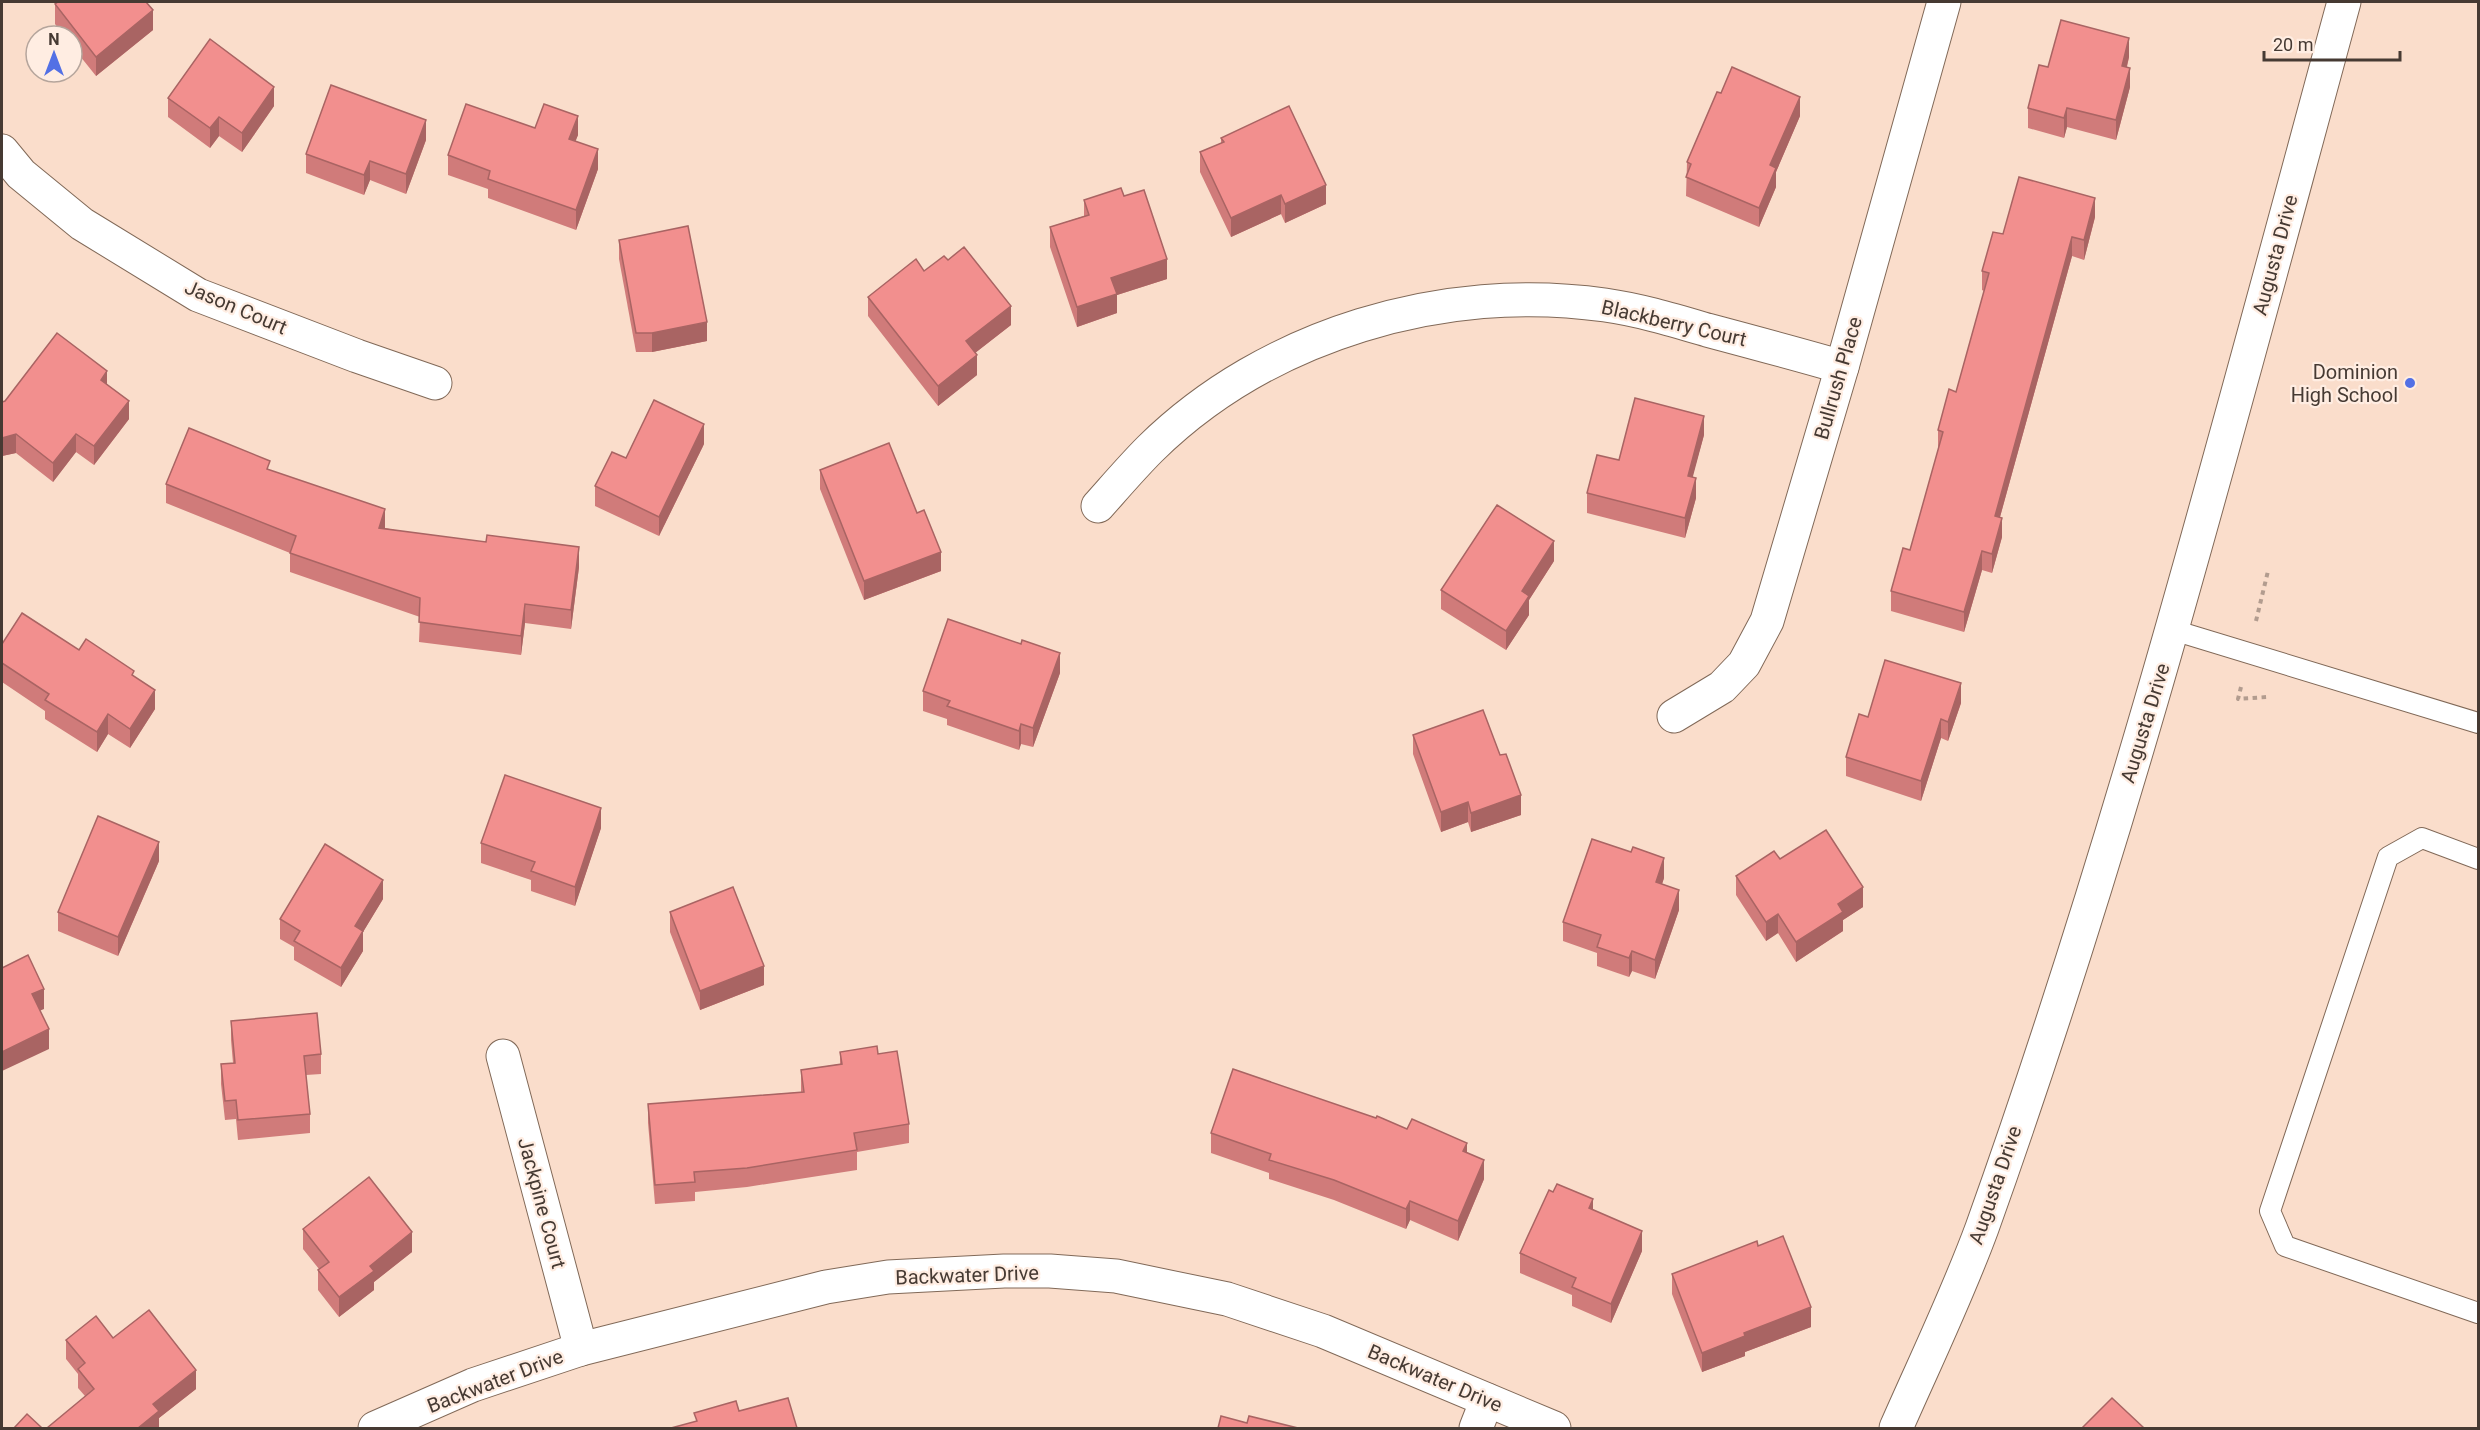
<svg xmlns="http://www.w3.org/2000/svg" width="2480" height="1430" font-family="Roboto,sans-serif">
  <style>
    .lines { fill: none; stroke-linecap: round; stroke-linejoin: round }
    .service-casing { stroke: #816958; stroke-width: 22 }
    .minor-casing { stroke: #816958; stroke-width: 35 }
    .tertiary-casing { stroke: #816958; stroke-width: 35 }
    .path { stroke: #b29c8f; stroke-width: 4; stroke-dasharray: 4.5 4.5; stroke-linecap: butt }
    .service { stroke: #fff; stroke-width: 20 }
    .minor { stroke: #fff; stroke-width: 33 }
    .tertiary { stroke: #fff; stroke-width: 33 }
    .wall { fill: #d07b7a }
    .shaded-wall { fill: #a96463 }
    .building { fill: #f28f8e; stroke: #a96463; stroke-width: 1.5 }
    .poi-dot { fill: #5370e5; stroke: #ffede2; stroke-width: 2 }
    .labels { text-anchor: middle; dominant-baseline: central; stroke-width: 4.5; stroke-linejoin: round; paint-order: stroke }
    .street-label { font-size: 20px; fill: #463a33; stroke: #ffede2 }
    .poi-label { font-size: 20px; fill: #463a33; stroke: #ffede2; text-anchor: end }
  </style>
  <rect width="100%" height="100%" fill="#faddcb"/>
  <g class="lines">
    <g class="service-casing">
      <g id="service">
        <polyline points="2173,630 2478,723"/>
        <polyline points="2478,859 2422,838 2388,857 2270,1211 2285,1246 2478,1313"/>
      </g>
    </g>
    <g class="minor-casing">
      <g id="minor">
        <polyline points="2,151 21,174 82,224 198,295 357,356 435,383"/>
        <path d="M1098,506C1115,487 1132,467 1150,449C1267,334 1444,282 1605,305C1640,310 1673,320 1707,330C1752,342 1797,354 1842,367"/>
        <polyline points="1674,716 1722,687 1744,664 1767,621 1842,367 1944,2"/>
        <polyline points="503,1056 581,1349"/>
        <polyline points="375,1428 473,1385 581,1349 826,1287 888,1277 1004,1271 1050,1271 1116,1276 1227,1299 1323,1331 1554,1428"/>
        <polyline points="1476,1428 1487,1400"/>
      </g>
    </g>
    <g class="tertiary-casing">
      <path id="tertiary" d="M1896,1428C1925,1362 1957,1296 1982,1228C2126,826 2232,413 2344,2"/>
    </g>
    <g class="path">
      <polyline points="2256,621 2268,571"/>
      <polyline points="2241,687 2238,699 2267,697"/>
    </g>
    <use href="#service" class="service"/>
    <use href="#minor" class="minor"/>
    <use href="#tertiary" class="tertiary"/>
  </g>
  <g class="wall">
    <polygon points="56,2 146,2 153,30 96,76 72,46 72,36 64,36 55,24 55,4 57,2"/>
    <polygon points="2129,57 2127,67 2130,87 2116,140 2067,127 2064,138 2028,128 2028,108 2048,67"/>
    <polygon points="1721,93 1800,116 1776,172 1776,187 1759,227 1686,196 1687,162"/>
    <polygon points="168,98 274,106 242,152 219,136 210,148 168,117"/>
    <polygon points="535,128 578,135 575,141 598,169 576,230 488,198 488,189 448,175 448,155"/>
    <polygon points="1221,138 1326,204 1285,223 1281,214 1231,237 1200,172 1200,152 1221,143"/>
    <polygon points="426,140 406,194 370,180 364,195 306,173 306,154"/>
    <polygon points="1124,196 1167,279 1117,295 1117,313 1077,327 1050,247 1050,227 1084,216 1084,200"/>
    <polygon points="2095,217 2084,260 2072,256 2000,517 2002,537 1992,573 1982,570 1964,632 1891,611 1891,591 1910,550 1938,450 1938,430 1956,392 1984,291 1982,290 1982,271 2003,234"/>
    <polygon points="619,240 707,341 652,352 636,352 619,259"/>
    <polygon points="924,271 1011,325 975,353 977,375 938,406 868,316 868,297"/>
    <polygon points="107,385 129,419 94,465 76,452 53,482 16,453 2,456 2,402"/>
    <polygon points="1704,435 1692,477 1696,498 1685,538 1587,513 1587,493 1619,460"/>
    <polygon points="704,444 659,536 595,506 595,486 626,458"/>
    <polygon points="270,470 385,528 579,567 571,629 525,623 521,655 419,642 420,617 290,572 290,553 166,503 166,484"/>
    <polygon points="820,470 941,571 864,600 820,489"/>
    <polygon points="1554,561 1529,600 1529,615 1506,650 1441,609 1441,590"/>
    <polygon points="2,644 79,650 134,676 155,709 130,748 108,734 97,752 45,719 45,711 2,682"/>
    <polygon points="1060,673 1033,747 1021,744 1019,750 947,725 947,719 923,711 923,691"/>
    <polygon points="1961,703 1948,741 1941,738 1921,801 1846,776 1846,757 1868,717"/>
    <polygon points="1413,735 1500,755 1521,815 1471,832 1468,822 1441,832 1413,754"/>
    <polygon points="601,828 575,906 531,891 531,880 481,863 481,843"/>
    <polygon points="1780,859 1863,907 1843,920 1843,931 1796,962 1778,933 1766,941 1736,895 1736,876"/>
    <polygon points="159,861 118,956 58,931 58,912"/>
    <polygon points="1664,878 1662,884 1679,910 1655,979 1632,971 1629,977 1597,966 1597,953 1563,941 1563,922"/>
    <polygon points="383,899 363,932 363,951 341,987 294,960 294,947 280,939 280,919"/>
    <polygon points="670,912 764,985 700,1010 670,932"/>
    <polygon points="231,1021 321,1054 321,1074 306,1075 310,1114 310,1133 238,1140 236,1119 225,1120 221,1084 221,1064 233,1063 231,1040"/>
    <polygon points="840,1052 878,1054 909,1124 909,1143 857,1152 857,1170 747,1187 695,1192 695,1201 655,1204 648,1123 648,1104 801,1092 801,1070 840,1064"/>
    <polygon points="1211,1133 1467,1152 1484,1179 1458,1241 1410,1220 1406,1229 1334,1200 1269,1179 1269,1173 1211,1153"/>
    <polygon points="1593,1210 1642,1251 1611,1323 1572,1306 1572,1295 1520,1273 1520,1253"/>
    <polygon points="303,1229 412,1252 374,1282 374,1290 339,1317 318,1290 318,1270 319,1269 303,1249"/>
    <polygon points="1758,1246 1811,1327 1745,1352 1745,1356 1702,1372 1672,1294 1672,1274"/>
    <polygon points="113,1338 196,1389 159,1418 159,1428 85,1396 78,1388 78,1374 66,1359 66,1340"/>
  </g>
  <g class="shaded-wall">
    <polygon points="153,10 153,30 96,76 96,57"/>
    <polygon points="2129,38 2129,57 2122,85 2122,66"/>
    <polygon points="2130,68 2130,87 2116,140 2116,120"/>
    <polygon points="274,87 274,106 242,152 242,133"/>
    <polygon points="1800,97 1800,116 1776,172 1776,187 1759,227 1759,208 1770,165"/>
    <polygon points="2067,108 2067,127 2064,138 2064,118"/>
    <polygon points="578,116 578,135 569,158 569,139"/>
    <polygon points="219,117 219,136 210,148 210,128"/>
    <polygon points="426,120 426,140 406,194 406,174"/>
    <polygon points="598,149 598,169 576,230 576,210"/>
    <polygon points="370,161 370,180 364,195 364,175"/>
    <polygon points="1326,185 1326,204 1285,223 1285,204"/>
    <polygon points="1281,195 1281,214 1231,237 1231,218"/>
    <polygon points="2095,198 2095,217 2084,260 2084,240"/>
    <polygon points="2072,237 2072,256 1995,535 1995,516"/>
    <polygon points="1167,259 1167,279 1117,295 1117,313 1077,327 1077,307 1111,278"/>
    <polygon points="1011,306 1011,325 966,360 966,341"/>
    <polygon points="707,322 707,341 652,352 652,333"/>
    <polygon points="977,355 977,375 938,406 938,386"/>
    <polygon points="107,371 107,390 101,380"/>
    <polygon points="129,401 129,419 94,465 94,446"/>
    <polygon points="1704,416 1704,435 1688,495 1688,476"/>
    <polygon points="704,424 704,444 659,536 659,517"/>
    <polygon points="16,434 16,453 2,456 2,438"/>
    <polygon points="76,434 76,452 53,482 53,463"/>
    <polygon points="1696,478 1696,498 1685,538 1685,518"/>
    <polygon points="385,509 385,529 379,528"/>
    <polygon points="2002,518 2002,537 1992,573 1992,554"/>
    <polygon points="1554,541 1554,561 1529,600 1529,615 1506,650 1506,631 1522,591"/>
    <polygon points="579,547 579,567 571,629 571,610"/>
    <polygon points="1982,551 1982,570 1964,632 1964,612"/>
    <polygon points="941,552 941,571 864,600 864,581"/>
    <polygon points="525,604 525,623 521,655 521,636"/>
    <polygon points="1060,653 1060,673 1033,747 1033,728"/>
    <polygon points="1961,683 1961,703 1948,741 1948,722"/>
    <polygon points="155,690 155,709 130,748 130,729"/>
    <polygon points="108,714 108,734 97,752 97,732"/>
    <polygon points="1941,719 1941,738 1921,801 1921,781"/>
    <polygon points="1021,724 1021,744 1019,750 1019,731"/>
    <polygon points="1521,795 1521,815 1471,832 1471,813"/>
    <polygon points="1468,802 1468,822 1441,832 1441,812"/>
    <polygon points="601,808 601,828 575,906 575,887"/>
    <polygon points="159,842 159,861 118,956 118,937"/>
    <polygon points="1664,858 1664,878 1656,902 1656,882"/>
    <polygon points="383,880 383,899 363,932 363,951 341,987 341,968 355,926"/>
    <polygon points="1863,887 1863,907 1843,920 1843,931 1796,962 1796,942 1838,904"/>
    <polygon points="1679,890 1679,910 1655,979 1655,960"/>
    <polygon points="1778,914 1778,933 1766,941 1766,922"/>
    <polygon points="1632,951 1632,971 1629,977 1629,958"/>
    <polygon points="764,966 764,985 700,1010 700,991"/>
    <polygon points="44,989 44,1009 32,1014 32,994"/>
    <polygon points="49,1029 49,1049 2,1071 2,1052"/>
    <polygon points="1467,1143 1467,1162 1463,1151"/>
    <polygon points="1484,1160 1484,1179 1458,1241 1458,1221"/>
    <polygon points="1593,1199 1593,1219 1589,1208"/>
    <polygon points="1410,1201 1410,1220 1406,1229 1406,1209"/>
    <polygon points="1642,1231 1642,1251 1611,1323 1611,1304"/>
    <polygon points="412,1232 412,1252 374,1282 374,1290 339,1317 339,1297 370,1266"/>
    <polygon points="1811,1307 1811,1327 1745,1352 1745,1356 1702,1372 1702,1353 1744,1333"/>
    <polygon points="196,1370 196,1389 159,1418 159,1428 138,1428 153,1404"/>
  </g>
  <g class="building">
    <polygon points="58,2 146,2 153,10 96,57 55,4"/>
    <polygon points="2061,20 2129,38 2122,66 2130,68 2116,120 2067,108 2064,118 2028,108 2039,65 2048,67"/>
    <polygon points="210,39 274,87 242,133 219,117 210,128 168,98"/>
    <polygon points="1732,67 1800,97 1770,165 1776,168 1759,208 1686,177 1691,164 1687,162 1717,92 1721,93"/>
    <polygon points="331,85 426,120 406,174 370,161 364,175 306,154"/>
    <polygon points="466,104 535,128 544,104 578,116 569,139 598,149 576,210 488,179 490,171 448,155"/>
    <polygon points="1289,106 1326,185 1285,204 1281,195 1231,218 1200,152 1224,142 1221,138"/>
    <polygon points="2019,177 2095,198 2084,240 2072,237 1995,516 2002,518 1992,554 1982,551 1964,612 1891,591 1903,548 1910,550 1943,432 1938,430 1949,389 1956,392 1989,273 1982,271 1993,232 2003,234"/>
    <polygon points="1121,188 1124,196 1144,190 1167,259 1111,278 1117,294 1077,307 1050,227 1089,215 1084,200"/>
    <polygon points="688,226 707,322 652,333 636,333 619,240"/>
    <polygon points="964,247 1011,306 966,341 977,355 938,386 868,297 916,259 924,271 944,256 948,260"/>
    <polygon points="57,333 107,371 101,380 129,401 94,446 76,434 53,463 16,434 2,438 2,402 5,401"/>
    <polygon points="1635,398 1704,416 1688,476 1696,478 1685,518 1587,493 1597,455 1619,460"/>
    <polygon points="654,400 704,424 659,517 595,486 612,452 626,458"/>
    <polygon points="189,428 270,461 267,469 385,509 379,528 486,542 487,535 579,547 571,610 525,604 521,636 419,622 420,598 290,553 296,536 166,484"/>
    <polygon points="889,443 917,513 924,510 941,552 864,581 820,470"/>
    <polygon points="1497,505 1554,541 1522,591 1529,596 1506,631 1441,590"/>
    <polygon points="22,613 79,650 86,639 134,671 132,675 155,690 130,729 108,714 97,732 45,700 49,694 2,663 2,644"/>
    <polygon points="948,619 1021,644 1022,640 1060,653 1033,728 1021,724 1019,731 947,706 950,701 923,691"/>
    <polygon points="1885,660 1961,683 1948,722 1941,719 1921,781 1846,757 1859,714 1868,717"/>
    <polygon points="1483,710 1500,755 1506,754 1521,795 1471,813 1468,802 1441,812 1413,735"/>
    <polygon points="505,775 601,808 575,887 531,871 535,862 481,843"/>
    <polygon points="98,816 159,842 118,937 58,912"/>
    <polygon points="1826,830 1863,887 1838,904 1843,912 1796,942 1778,914 1766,922 1736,876 1774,851 1780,859"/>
    <polygon points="1592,839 1631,852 1633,847 1664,858 1656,882 1679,890 1655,960 1632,951 1629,958 1597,947 1601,935 1563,922"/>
    <polygon points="325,844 383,880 355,926 363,931 341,968 294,941 300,931 280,919"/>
    <polygon points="733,887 764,966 700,991 670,912"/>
    <polygon points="28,955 44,989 32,994 49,1029 2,1052 2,968"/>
    <polygon points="317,1013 321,1054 304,1056 310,1114 238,1120 236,1100 225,1101 221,1064 235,1063 231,1021"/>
    <polygon points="877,1046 878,1054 897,1051 909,1124 854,1133 857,1150 747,1168 694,1172 695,1182 655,1185 648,1104 804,1092 801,1070 842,1064 840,1052"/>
    <polygon points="1233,1069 1376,1118 1377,1116 1407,1129 1412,1119 1467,1143 1463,1151 1484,1160 1458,1221 1410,1201 1406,1209 1334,1180 1269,1160 1271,1154 1211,1133"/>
    <polygon points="369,1177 412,1232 370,1266 374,1271 339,1297 318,1270 329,1262 303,1229"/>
    <polygon points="1557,1184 1593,1199 1589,1208 1642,1231 1611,1304 1572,1287 1576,1278 1520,1253 1549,1190 1553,1192"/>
    <polygon points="1783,1236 1811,1307 1744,1333 1745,1336 1702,1353 1672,1274 1757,1241 1758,1246"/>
    <polygon points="149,1310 196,1370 153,1404 159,1411 138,1428 47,1428 94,1389 78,1369 85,1363 66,1340 96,1316 113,1338"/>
    <polygon points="788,1398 797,1428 671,1428 697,1421 694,1413 736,1401 739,1411"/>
    <polygon points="2112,1398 2144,1428 2082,1428"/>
    <polygon points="27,1414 42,1428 14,1428"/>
    <polygon points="1221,1416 1247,1423 1249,1416 1298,1428 1218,1428"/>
  </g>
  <circle class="poi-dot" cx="2410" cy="383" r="6"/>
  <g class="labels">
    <g class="street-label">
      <text transform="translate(2275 255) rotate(-75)">Augusta Drive</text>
      <text transform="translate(236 307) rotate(23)">Jason Court</text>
      <text transform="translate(1674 323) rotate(13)">Blackberry Court</text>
      <text transform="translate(1838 378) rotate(-74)">Bullrush Place</text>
      <text transform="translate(2145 723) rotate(-73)">Augusta Drive</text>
      <text transform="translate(1995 1185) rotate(-71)">Augusta Drive</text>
      <text transform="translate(542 1203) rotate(75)">Jackpine Court</text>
      <text transform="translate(967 1275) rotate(-2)">Backwater Drive</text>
      <text transform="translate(1435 1378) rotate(23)">Backwater Drive</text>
      <text transform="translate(495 1381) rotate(-21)">Backwater Drive</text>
    </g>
    <g class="poi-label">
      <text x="2398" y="372">Dominion<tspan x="2398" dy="23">High School</tspan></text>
    </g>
  </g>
  <rect width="2480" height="1430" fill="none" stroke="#463a33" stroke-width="6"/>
  <g transform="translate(54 54)"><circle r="28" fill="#ffede2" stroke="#b5a59c" stroke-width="1.5"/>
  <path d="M0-4.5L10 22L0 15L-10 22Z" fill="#5370e5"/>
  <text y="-9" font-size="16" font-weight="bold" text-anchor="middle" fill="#463a33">N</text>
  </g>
  <path d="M2264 51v9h136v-9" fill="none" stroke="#463a33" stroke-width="3"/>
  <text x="2273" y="51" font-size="18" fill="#463a33" stroke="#ffede2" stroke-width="4.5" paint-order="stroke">20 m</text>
</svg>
